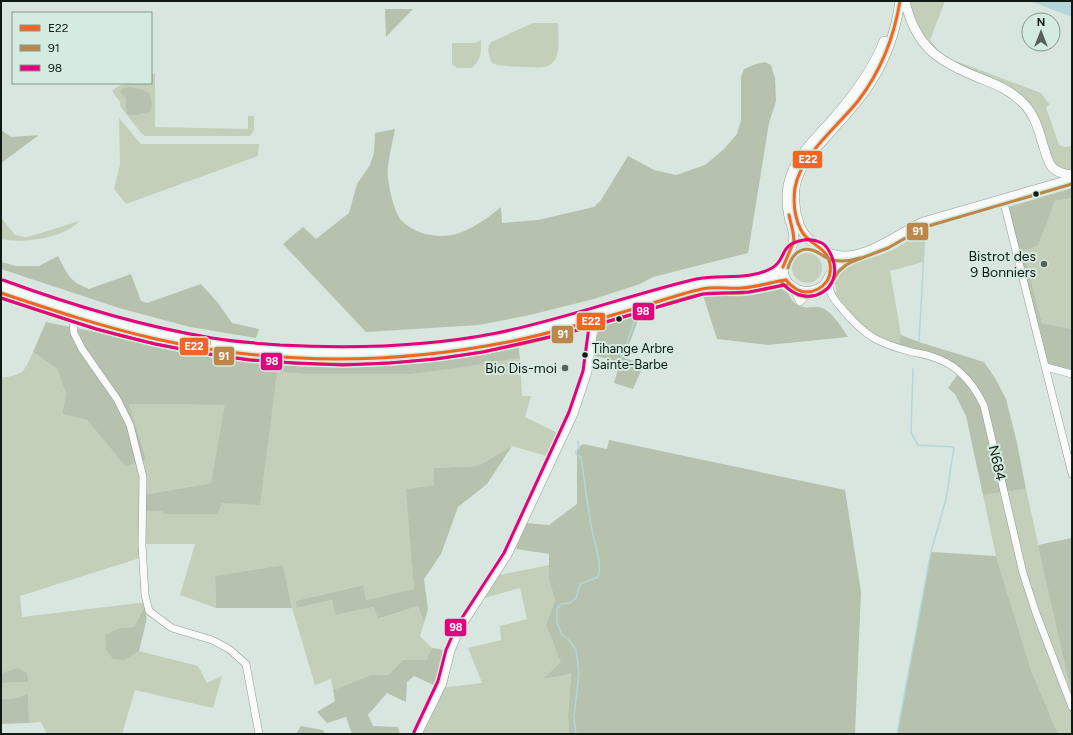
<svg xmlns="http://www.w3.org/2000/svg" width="1073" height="735" font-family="Figtree,sans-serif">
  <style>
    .green { fill: #c4cfba }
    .forest { fill: #b6c2ad }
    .water { fill: #b3d7d9 }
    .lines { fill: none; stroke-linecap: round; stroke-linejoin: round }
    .stream { stroke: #b3d7d9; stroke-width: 1.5 }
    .minor-casing { stroke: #919b96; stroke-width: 8 }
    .major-casing { stroke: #919b96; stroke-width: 10 }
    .minor { stroke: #f9fbfa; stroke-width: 7 }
    .major { stroke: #f9fbfa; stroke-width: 9 }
    .bus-1-casing { stroke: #d4ebdf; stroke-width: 6 }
    .bus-2-casing { stroke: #d4ebdf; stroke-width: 6 }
    .bus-3-casing { stroke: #d4ebdf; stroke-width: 6 }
    .bus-1 { stroke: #f26522; stroke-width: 3 }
    .bus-2 { stroke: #be8648; stroke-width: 3 }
    .bus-3 { stroke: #e5007d; stroke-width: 3 }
    .bus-dot { fill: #111915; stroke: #d4ebdf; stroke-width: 1.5 }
    .poi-dot { fill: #57615c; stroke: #d4ebdf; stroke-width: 1.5 }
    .labels { text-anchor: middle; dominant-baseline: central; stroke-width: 4; stroke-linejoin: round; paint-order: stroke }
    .bus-label { font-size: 13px; fill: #111915; stroke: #d4ebdf; text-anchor: start }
    .poi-label { font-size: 14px; fill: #111915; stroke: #d4ebdf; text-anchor: end }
    .street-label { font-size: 14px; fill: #111915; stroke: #d4ebdf }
    .line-badge { stroke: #d4ebdf; stroke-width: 1.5 }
    .badge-label { font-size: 11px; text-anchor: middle; font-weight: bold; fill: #fff }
  </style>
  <rect width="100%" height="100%" fill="#d9e6df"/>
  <g class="green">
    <polygon points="909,1 945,1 930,40 943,56 926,41 914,20"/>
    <path d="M533,23H558C558,36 563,63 545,67C538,68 530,67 523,67C512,66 502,67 492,63C489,56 486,49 491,42Z"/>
    <path d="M481,40C481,54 482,57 472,68H457L452,64V43H475Z"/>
    <polygon points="952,61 956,61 1041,93 1050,105 1046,107 1059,145 1065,147 1072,146 1072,169 1062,170 1056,166 1051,159 1041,123 1034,109 1021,95 1006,84 976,74"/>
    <path d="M155,73V127L248,129V116H254V130L250,136H145L141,133L120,106V102L112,91C122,81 138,83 151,83V75Z"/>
    <polygon points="119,118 141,144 259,144 258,156 126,204 114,189 120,165"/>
    <polygon points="1072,198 1072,329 1042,323 1023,251 1038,246 1055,201"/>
    <path d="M1,217L15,235L26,237L38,234L79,221C66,238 21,244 1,239Z"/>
    <path d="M923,231L925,234L923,262L890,271L901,335L899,345L878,337L864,328L834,293L837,291C825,264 870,260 886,253C898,248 912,238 923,231Z"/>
    <circle cx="807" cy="268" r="15"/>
    <path d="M33,352L57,369L66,394L62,414L87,420L126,467L146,459L128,404L226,405L211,483L143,495L148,511H162L222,503L276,383V372L305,374L471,366L520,358L522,396H531L525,417L560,434L550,457L512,446L478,466L434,468V485L407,489L414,589L366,600L362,585L295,601L297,608L332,600L335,615L374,607L379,619L418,606L424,623L420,636L432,648L426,660H403L388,675H371L333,690L331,679L315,685L292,608L283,565L215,576L216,608L180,595L195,544H143V557L20,596L22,617L147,602L134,627L120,628L125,660L139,651L198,666L207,683L222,676L213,708L135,690L122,734H47L41,722L29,723L28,693L17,698L1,699V683L27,682L1,672V378C24,374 23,374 33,352Z"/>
    <polygon points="1026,489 1067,675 1072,688 1072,734 1058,734 1031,670 996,556 983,495"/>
    <polygon points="549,565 549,580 555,600 546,625 562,662 544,679 571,674 568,716 569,734 418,734 440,688 482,683 468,648 501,640 500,626 527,619 520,588 478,600 494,576"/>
  </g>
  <g class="forest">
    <polygon points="385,9 413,9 386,37"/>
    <path d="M765,62L771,65L775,78L776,101L769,123L748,253L653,277L640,284L594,299L530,315L479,325L366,332L283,244L303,227L316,239L349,213L357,184L370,165L374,153L375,133L395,129C393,141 386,167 388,178C389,188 395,215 402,221C417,236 443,240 462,232C477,226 489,217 501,207L502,223L538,220L594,207L601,200L628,156L654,170L676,175L705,165L724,149L737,134L741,120V77L744,69L756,64Z"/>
    <path d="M130,87L143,90L150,94L152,106L149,112C132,115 124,122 126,98L120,92L123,88Z"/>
    <polygon points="1,130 11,137 39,135 1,163"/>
    <polygon points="1072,188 1072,198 1055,201 1038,246 1023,251 1042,323 1072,329 1072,374 1046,367 1005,208"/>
    <path d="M58,256C68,275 69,281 89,289L131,274L141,301L147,303L201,284L218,303L232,323L259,329L256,338L190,327L119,308L1,269V262L16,266H39Z"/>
    <path d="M778,288C792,292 788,298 796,304C804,309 809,307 817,307C830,307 842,328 848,337L768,345L717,339L703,295L716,293L745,294Z"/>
    <path d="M640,315L624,358L644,364L633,389L614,383L620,362L595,356C596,317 606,323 640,315Z"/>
    <path d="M46,322C123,337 200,356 278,362C359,369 440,362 518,344L520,358L471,366L410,374H305L277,372L260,505L222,503L217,514H164L162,511H148L143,507V495L211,483L225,405L129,404L146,459L126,467L87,420L62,414L66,394L57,369L33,352Z"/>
    <polygon points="901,335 919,342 984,362 995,378 1006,399 1017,443 1026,489 983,495 966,416 955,394 948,388 960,371 946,362 898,348"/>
    <polygon points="609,440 845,490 861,592 855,734 569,734 568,716 571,674 543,679 561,662 546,625 555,600 549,580 549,554 516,549 526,523 549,525 577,504 577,449 583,444 607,449"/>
    <polygon points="512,446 487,484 458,507 441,554 424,579 428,609 424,623 418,606 378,619 374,607 335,615 332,600 297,608 295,601 363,585 366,600 414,589 406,489 434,485 434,468 478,466"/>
    <polygon points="1072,538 1072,688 1067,675 1038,545"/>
    <polygon points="931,552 996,556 1031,670 1058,734 897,734"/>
    <polygon points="283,565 292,608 216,608 215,576"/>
    <polygon points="147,602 146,622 139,651 125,660 113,659 106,650 105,635 120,628 134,627"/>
    <polygon points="432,648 451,651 440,688 414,676 407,682 406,702 387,693 368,715 373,726 398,727 400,734 352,734 346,717 327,723 317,712 335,701 333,690 371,675 388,675 403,660 426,660"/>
    <polygon points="18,668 27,673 28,682 1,683 1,672 2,673"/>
    <polygon points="28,693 29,723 1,724 1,699 17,698"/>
    <polygon points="301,726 323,730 325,734 296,734"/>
  </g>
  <polygon class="water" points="1030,1 1072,1 1072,17"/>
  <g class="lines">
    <g class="stream">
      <polyline points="919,342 925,234"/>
      <polyline points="621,359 624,352 636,316"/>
      <path d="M576,734L574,717L579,674L576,650L569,640L562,635L557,622V609L561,604L570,603L576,598L580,584L598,577C603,566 593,538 591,525C587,502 584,479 581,457L576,454V451L579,449L578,441"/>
      <polyline points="897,734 931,552 946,499 954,447 918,445 911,433 913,369"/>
    </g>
    <g class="minor-casing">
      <g id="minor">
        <polyline points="1003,199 1072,474"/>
        <path d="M829,279C828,294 834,299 843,310C866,337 878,343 912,352C924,354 937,357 947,363C965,373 976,389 984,406L1023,573L1036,613L1072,707"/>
        <polyline points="791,285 800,302 810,292"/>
        <polyline points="74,317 73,322 74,333 82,349 117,399 130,425 143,477 142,544 145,595 149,611 172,628 212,640 229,649 246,664 259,734"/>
        <polyline points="1046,367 1072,374"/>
        <polyline points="418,734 434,702 443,683 451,651 460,629 508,555 574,414 588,372 595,320 596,317"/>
      </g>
    </g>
    <g class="major-casing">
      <g id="major">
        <path d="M900,1C896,32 884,66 865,91C856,104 845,116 834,128C822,142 807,156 799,174C792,189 794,209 799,224C803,235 809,240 818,246C822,249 826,253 831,254C862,264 897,234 923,222L1072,179"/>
        <path d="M905,1C916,48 939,62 982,79C997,85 1010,90 1022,102C1035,114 1039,131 1044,148C1046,154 1048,162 1052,167C1057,173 1065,174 1072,175"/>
        <path d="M852,256C844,260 835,265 831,273C828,278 827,282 823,286C808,298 783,289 783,268C783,258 791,252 793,243C796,234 791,225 789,217C786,202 786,188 791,175C799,153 818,136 833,119C854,95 872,71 884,41"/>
        <path d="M1,285C62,307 123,326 186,338"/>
        <path d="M1,293C37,305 74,318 111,328C231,361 360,370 482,347C557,334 629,310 702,289C716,287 729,289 743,288C758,287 772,281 786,280"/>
        <path d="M215,343C309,355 404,357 497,337C563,324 625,301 690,285C716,279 746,286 771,276C775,274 779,270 783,267"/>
      </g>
    </g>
    <use href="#minor" class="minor"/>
    <use href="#major" class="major"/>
    <g class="bus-1-casing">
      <g id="bus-1">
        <polyline points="783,267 794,241 793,232 789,215"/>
        <path d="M786,280C791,286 798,292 806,292C815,292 822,288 827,281C830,276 831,270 830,264C827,246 808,245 801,230C795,218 793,202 795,188C800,156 838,126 858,101C881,71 894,38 900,1"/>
        <path d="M1,293C52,310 103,327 156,339C272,365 391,365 508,342C554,333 599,319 644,306C663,300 683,293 702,289C715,286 729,289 742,288C757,287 771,282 786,280"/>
      </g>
    </g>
    <g class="bus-2-casing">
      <g id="bus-2">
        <path d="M788,268C791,257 799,246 812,250C820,252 824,258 832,260C842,262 851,261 860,258"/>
        <polyline points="782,283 790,290 798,295 807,297 817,295 828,288 839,271 846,265 854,261 888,248 925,227 1072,184"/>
        <path d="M1,298C52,315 103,333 156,344C273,370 394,371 512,346C555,337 598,325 641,312C661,306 682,298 703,294C716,291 730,294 743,293C758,292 772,287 787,285"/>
      </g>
    </g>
    <g class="bus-3-casing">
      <g id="bus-3">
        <path d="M1,298L96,329L155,344L202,353L249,360L296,363L343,365L390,363L436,359L483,352L567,333L703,294L749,292L784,285C808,310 845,290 832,257C830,252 827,246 822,243C816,240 810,239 804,240C778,244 787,260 772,268C749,281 721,274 696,279C629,295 565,319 497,333C425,347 352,349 280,345C257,343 235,342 212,338C141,326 71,305 3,280"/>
        <polyline points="414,732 438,681 446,650 456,627 504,553 569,412 583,371 590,319"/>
      </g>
    </g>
    <use href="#bus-1" class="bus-1"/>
    <use href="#bus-2" class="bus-2"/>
    <use href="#bus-3" class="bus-3"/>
  </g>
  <g class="bus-dot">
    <circle cx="1036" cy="194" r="3.5"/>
    <circle cx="619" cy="319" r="3.5"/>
    <circle cx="585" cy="355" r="3.5"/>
  </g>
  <g class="poi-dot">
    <circle cx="1044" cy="264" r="4"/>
    <circle cx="565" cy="368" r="4"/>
  </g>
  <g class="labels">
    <g class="bus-label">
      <text x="592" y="348">Tihange Arbre<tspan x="592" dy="16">Sainte-Barbe</tspan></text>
    </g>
    <g class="poi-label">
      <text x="1036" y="256">Bistrot des<tspan x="1036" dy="16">9 Bonniers</tspan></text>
      <text x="557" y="368">Bio Dis-moi</text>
    </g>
    <g class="street-label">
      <text transform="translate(997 463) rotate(77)">N684</text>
    </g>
  </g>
  <g class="line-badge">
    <rect x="792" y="150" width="31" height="19" rx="4" fill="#f26522"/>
    <rect x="906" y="222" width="23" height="19" rx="4" fill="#be8648"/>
    <rect x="632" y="302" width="23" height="19" rx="4" fill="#e5007d"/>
    <rect x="576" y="312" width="30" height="19" rx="4" fill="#f26522"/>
    <rect x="551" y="325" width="23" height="19" rx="4" fill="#be8648"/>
    <rect x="179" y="337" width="30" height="19" rx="4" fill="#f26522"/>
    <rect x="213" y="346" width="22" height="20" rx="4" fill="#be8648"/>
    <rect x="260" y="352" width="23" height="19" rx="4" fill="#e5007d"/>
    <rect x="444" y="618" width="23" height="19" rx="4" fill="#e5007d"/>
  </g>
  <g class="badge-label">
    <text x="808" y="163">E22</text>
    <text x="918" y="235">91</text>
    <text x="643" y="315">98</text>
    <text x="591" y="325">E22</text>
    <text x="563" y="338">91</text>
    <text x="194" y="350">E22</text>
    <text x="224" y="360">91</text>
    <text x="272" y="365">98</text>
    <text x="456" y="631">98</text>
  </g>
  <rect width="1073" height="735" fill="none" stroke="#111915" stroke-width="4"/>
  <rect x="12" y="12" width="140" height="72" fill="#d4ebdf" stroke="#86978e"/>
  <rect x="20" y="25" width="20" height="6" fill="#f26522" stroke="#86978e"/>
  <text x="48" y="32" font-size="12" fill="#111915">E22</text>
  <rect x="20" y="45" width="20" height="6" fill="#be8648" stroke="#86978e"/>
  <text x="48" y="52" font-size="12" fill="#111915">91</text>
  <rect x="20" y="65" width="20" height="6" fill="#e5007d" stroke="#86978e"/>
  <text x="48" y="72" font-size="12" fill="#111915">98</text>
  <g transform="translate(1041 32)"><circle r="19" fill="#d4ebdf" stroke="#86978e"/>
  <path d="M0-3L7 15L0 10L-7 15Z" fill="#57615c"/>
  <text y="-6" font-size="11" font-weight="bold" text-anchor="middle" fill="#111915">N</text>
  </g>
</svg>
